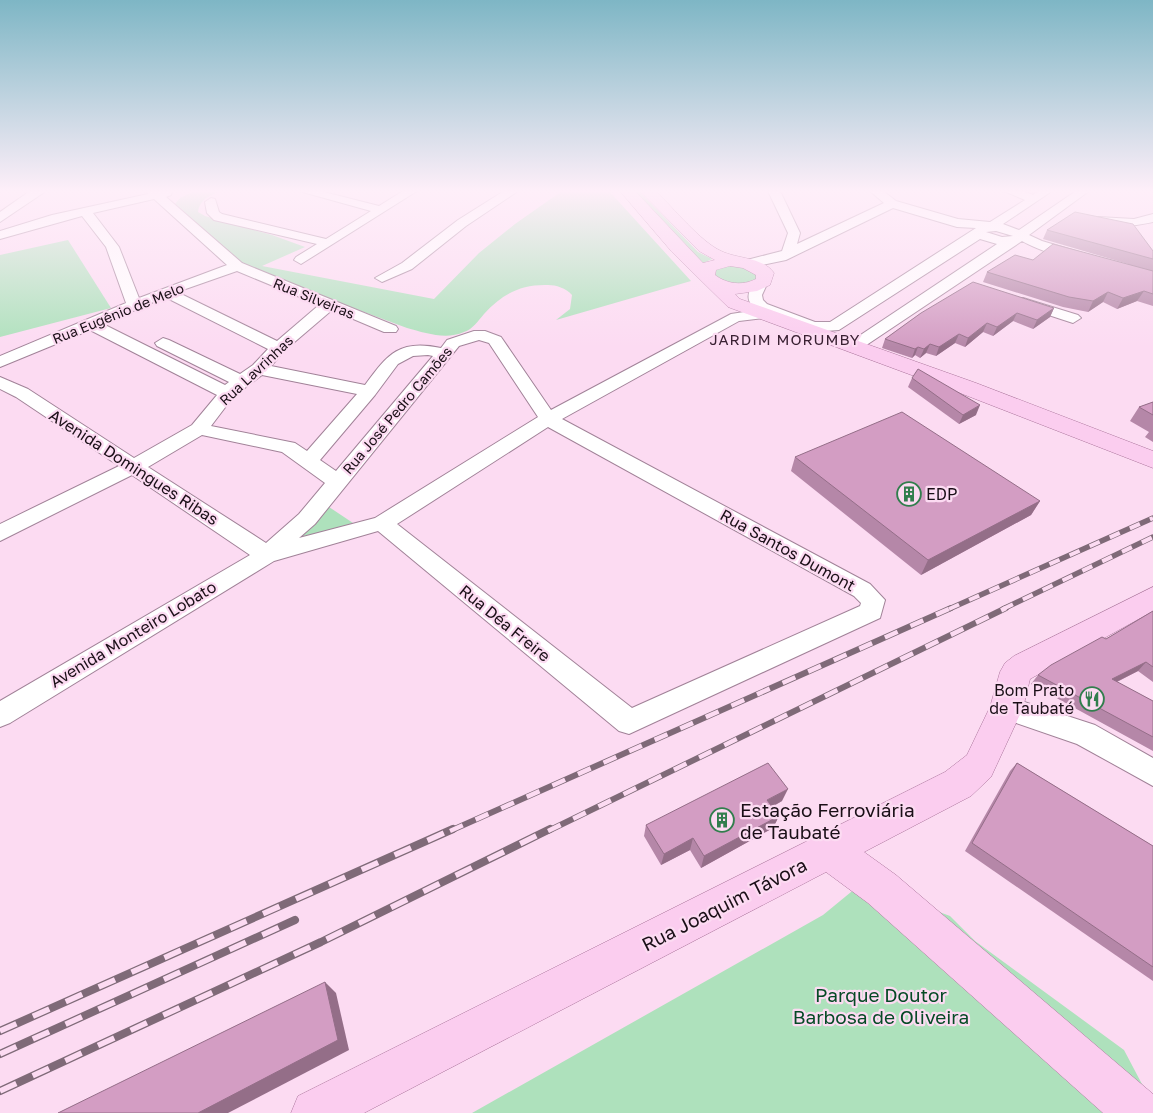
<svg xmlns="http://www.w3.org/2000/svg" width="1153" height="1113" font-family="'Golos Text',sans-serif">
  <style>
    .green { fill: #aee1bc }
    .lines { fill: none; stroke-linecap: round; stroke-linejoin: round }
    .minor-casing { stroke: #a18298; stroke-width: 2 }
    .major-casing { stroke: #ab759c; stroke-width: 1 }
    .minor { fill: #fff; fill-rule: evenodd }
    .major { fill: #fbcdef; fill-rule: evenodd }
    .rail-far2-casing { stroke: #7f6a78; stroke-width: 5.5 }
    .rail-far1-casing { stroke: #7f6a78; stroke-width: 6 }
    .rail-casing { stroke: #7f6a78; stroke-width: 8 }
    .rail-far2 { stroke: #fcdbf2; stroke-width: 4; stroke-dasharray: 11; stroke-linecap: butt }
    .rail-far1 { stroke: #fcdbf2; stroke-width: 4.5; stroke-dasharray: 14; stroke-linecap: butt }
    .rail { stroke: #fcdbf2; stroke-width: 5.5; stroke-dasharray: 18; stroke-linecap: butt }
    .wall { fill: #b587a8 }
    .shaded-wall { fill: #946e88 }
    .building { fill: #d39dc3; stroke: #946e88 }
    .labels { text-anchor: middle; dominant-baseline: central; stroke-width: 4.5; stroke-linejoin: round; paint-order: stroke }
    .far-street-label { font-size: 14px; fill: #1a0f17; stroke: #fcdbf2 }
    .far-neighbourhood-label { font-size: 15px; letter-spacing: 1px; fill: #3a2133; stroke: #fcdbf2 }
    .street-label { font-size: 16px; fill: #1a0f17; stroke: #fcdbf2 }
    .poi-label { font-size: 16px; fill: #1a0f17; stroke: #fcdbf2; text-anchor: start }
    .near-poi-label { font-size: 19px; fill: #1a0f17; stroke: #fcdbf2; text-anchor: start }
    .near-street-label { font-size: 19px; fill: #1a0f17; stroke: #fcdbf2 }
    .near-park-label { font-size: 19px; fill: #054a25; stroke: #fcdbf2 }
  </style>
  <rect width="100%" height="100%" fill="#fcdbf2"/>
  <g class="green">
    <path d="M194,191H221C209,196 200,199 198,212L205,216L272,235L305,247L262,266L434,299L479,253L515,224L562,191H609L691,281L556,320L570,309L572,295C566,288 556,285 548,285C521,284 502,294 484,314C478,321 473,329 464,332C446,340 425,333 407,328L248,269L225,254L175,204L180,198Z"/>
    <polygon points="633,191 639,191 698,252 712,259 701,264"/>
    <polygon points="68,240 111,308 0,337 0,255"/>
    <polygon points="737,263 763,277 748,286 716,281 711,269"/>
    <polygon points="323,503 353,523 280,547"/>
    <polygon points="862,883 950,916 975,941 1124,1050 1153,1105 1153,1113 472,1113 823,915"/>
  </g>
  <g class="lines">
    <g class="minor-casing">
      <g id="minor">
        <polygon points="30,191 46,191 0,222 0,212"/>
        <path d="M147,191H172L171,195L166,197L242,263L396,326L398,329L396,332H384L332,310L284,351L271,366L365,385C388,354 399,339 441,348L447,340L474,331H485L501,337L551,410L731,314L757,310C745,301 747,293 755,281H765L767,284L762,295L763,300L767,304L815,322H830L976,228L957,227L893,208L786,260L748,268L743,267L741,264L743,261L782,251L788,233L768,191H780L800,233L797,244L884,203L870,191H883L896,201L958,219L990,222L1025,200L1004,191H1023L1033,195L1038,191H1052L1003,224L1019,230L1076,191H1089L1029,235L1042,241L1082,253L1084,256L1082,259C1069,262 1034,248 1022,241L859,350H847L845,347L847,344L997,244L980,239L839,330L813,332L773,317L739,321L562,419L870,584L885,600L880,618L629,734L619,731L378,531L274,561L10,723L0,727V701L250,555L132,475L0,541V524L119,466L16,397L0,389V377L28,389L134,458L192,425L217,395L90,330L0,367V356L126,303L106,247L82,216L0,239V231L52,215L148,194ZM154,199L227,265L139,298L119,247L93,213ZM996,231L1013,236L1002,237L986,232ZM237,271L319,305L277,341L177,292ZM165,297L268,349L253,365L240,374L169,340L163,338L155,343L157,346L229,382L225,385L103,324ZM479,340L489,343L538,417L375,518L299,538L315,524L459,346ZM428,355L433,356L336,471L320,460L375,395L398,364L413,356ZM262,375L357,394L307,451L295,443L211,426L233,397ZM548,427L854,596L861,603L860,606L632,708L397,524ZM202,435L282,452L325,483L299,514L266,543L148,467Z"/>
        <polygon points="299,191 320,191 379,206 403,191 417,191 301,264 294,260 296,257 317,244 214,220 207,213 205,202 211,198 215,199 219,212 222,214 326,239 371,211"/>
        <polygon points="504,191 518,191 466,226 412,269 382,282 375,278 402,263 458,220"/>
        <path d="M1153,214V222C1140,225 1102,231 1092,221L1098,217L1134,219Z"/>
        <polygon points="1023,298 1078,315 1081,318 1073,323 1018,305 1016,302 1018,299"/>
        <polygon points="1006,696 1095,725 1153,758 1153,786 1077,744 996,716 992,708 996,700"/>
      </g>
    </g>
    <g class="major-casing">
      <g id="major">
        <path d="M620,191H635L703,263L715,260L699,251L640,191H656C673,208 701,242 721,251C737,259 763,257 774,273L770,285L757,291L735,294L740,299L976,383L1153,451V468L960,393L728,307L672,252ZM730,266L743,268L756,275V279C742,286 727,284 715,275L716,270Z"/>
        <polygon points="1153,587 1153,611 1030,679 1023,708 991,777 971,796 864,852 896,875 1153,1094 1153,1113 1103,1113 868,903 826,872 364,1113 291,1113 298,1096 945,772 967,755 990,707 1000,672 1005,663 1014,656"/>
      </g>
    </g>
    <use href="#minor" class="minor"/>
    <use href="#major" class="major"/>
    <g class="rail-far2-casing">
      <g id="rail-far2">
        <polyline points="949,609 1153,518"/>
        <polyline points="1003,609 1153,537"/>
      </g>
    </g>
    <g class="rail-far1-casing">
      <g id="rail-far1">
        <polyline points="450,831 951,608"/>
        <polyline points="548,831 1006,608"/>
      </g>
    </g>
    <g class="rail-casing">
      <g id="rail">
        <polyline points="0,1031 453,829"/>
        <polyline points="0,1054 295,920"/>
        <polyline points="0,1091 321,942 550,829"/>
      </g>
    </g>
    <use href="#rail-far2" class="rail-far2"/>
    <use href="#rail-far1" class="rail-far1"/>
    <use href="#rail" class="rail"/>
  </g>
  <g class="wall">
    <polygon points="1047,230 1153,251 1153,306 1137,301 1117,309 1103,302 1088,312 1063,307 983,282 987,272 1033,260 1128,264 1043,239"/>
    <polygon points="1054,308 1050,317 1033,329 1013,321 993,336 983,332 965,347 955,343 936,356 926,353 920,358 915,355 912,358 882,348 885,339 921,313"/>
    <polygon points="912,378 976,415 959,424 908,387"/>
    <polygon points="1153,402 1153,442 1145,437 1149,432 1130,421 1139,407"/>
    <polygon points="795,457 1040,501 1031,515 921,575 791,471"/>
    <polygon points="1153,611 1153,682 1138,671 1117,682 1153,701 1153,751 1031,684 1038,675 1106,639"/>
    <polygon points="1017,763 1153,846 1153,981 965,851 1010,771"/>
    <polygon points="782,801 772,807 779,816 773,828 701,868 690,850 661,865 644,836 646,825"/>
  </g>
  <g class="shaded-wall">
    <polygon points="1144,291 1137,301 1117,309 1123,298"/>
    <polygon points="1108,292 1103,302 1088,312 1093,301"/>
    <polygon points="1054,308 1050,317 1033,329 1037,320"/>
    <polygon points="1017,313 1013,321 993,336 997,327"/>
    <polygon points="987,323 983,332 965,347 968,338"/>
    <polygon points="959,334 955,343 936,356 939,347"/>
    <polygon points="930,344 926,353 920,358 924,349"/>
    <polygon points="918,347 915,355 912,358 915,349"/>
    <polygon points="980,405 976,415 959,424 963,415"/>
    <polygon points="1040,501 1031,515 921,575 928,560"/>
    <polygon points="1146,662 1138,671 1104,688 1112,679"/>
    <polygon points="788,789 782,801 762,812 767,800"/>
    <polygon points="779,816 773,828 701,868 704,856"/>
    <polygon points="693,838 690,850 661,865 664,854"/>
    <polygon points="325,982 336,993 349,1050 228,1113 198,1113"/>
  </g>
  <g class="building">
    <polygon points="1075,212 1133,224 1153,251 1153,259 1047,230"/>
    <polygon points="1053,244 1153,271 1153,294 1144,291 1123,298 1108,292 1093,301 1069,297 987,272 1015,255 1033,260"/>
    <polygon points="973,282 1054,308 1037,320 1017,313 997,327 987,323 968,338 959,334 939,347 930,344 924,349 918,347 915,349 885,339 921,313"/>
    <polygon points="918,369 980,405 963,415 912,378"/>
    <polygon points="1153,402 1153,415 1139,407"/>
    <polygon points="902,412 1040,501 928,560 795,457"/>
    <polygon points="1153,611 1153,667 1146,662 1112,679 1153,701 1153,737 1038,675 1051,665 1102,637 1106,639"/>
    <polygon points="768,763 788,789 767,800 779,816 704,856 693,838 664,854 646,825"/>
    <polygon points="1017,763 1153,846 1153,967 972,843"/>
    <polygon points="325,982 338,1040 198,1113 58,1113"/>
  </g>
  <linearGradient id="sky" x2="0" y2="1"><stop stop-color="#7eb6c5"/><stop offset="0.55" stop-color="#feeff9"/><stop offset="1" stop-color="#feeff9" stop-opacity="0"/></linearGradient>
  <rect width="1153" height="347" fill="url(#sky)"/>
  <defs>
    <g id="building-ring" transform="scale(1.25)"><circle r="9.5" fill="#fcdbf2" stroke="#317e4d" stroke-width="1.5"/><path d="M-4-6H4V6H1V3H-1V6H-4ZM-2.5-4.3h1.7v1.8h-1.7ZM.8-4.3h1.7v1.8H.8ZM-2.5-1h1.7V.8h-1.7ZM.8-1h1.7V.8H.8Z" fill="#317e4d"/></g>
    <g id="restaurant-ring" transform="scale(1.25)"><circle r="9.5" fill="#fcdbf2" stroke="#317e4d" stroke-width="1.5"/><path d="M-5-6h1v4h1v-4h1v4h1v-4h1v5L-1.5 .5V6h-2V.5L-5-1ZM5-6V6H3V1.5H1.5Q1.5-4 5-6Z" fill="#317e4d"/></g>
  </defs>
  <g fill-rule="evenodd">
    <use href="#building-ring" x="909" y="494"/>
    <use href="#restaurant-ring" x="1092" y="699"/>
    <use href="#building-ring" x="722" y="820"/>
  </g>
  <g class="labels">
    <g class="far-street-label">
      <text transform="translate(314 298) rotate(22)">Rua Silveiras</text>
      <text transform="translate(118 313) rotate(-22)">Rua Eugênio de Melo</text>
      <text transform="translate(256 370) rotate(-43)">Rua Lavrinhas</text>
      <text transform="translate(397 410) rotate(-50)">Rua José Pedro Camões</text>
    </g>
    <g class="far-neighbourhood-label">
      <text x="785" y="339">JARDIM MORUMBY</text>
    </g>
    <g class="street-label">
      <text transform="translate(134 467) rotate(33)">Avenida Domingues Ribas</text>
      <text transform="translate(788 550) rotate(29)">Rua Santos Dumont</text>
      <text transform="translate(505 623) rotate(39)">Rua Déa Freire</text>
      <text transform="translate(133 634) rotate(-31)">Avenida Monteiro Lobato</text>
    </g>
    <g class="poi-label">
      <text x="926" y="494">EDP</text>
      <text x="1074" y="690" text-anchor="end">Bom Prato<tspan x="1074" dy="18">de Taubaté</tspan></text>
    </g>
    <g class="near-poi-label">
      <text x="740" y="809">Estação Ferroviária<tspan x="740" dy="22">de Taubaté</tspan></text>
    </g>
    <g class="near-street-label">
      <text transform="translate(724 904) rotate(-27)">Rua Joaquim Távora</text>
    </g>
    <g class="near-park-label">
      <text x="881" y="994">Parque Doutor<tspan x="881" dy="22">Barbosa de Oliveira</tspan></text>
    </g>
  </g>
</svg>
